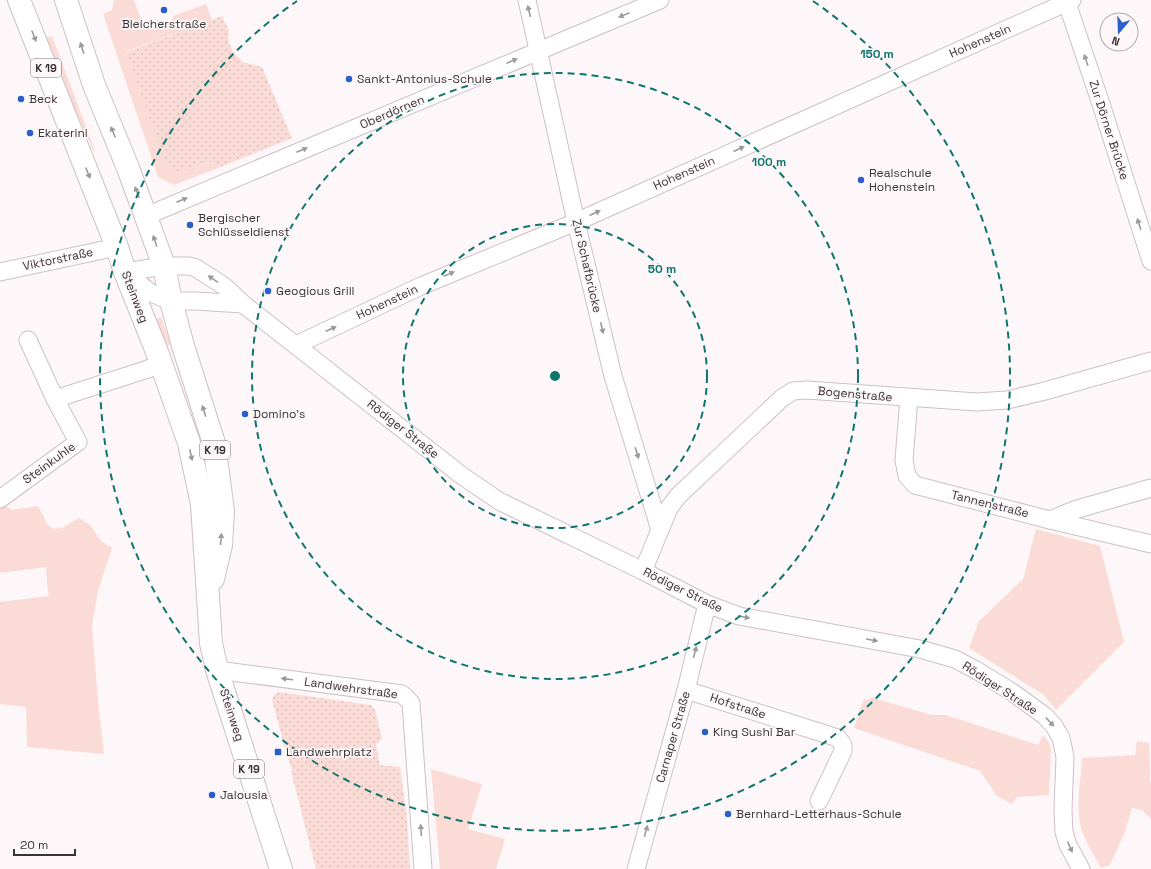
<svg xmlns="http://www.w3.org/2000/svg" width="1151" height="869" font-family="'Space Grotesk',sans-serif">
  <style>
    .green { fill: #fbdbd6 }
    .park { fill: url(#park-dots) }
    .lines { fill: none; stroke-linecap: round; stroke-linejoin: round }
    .street-casing { stroke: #ccc1c5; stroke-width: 19 }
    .primary-casing { stroke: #ccc1c5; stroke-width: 24 }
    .street { stroke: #fff; stroke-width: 17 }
    .primary { stroke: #fff; stroke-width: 22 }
    .oneway { fill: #9c999a }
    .ring { fill: none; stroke: #0f766e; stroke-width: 2; stroke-dasharray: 7 5 }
    .poi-dot { fill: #295ecb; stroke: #fef7fa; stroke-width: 1.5 }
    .labels { text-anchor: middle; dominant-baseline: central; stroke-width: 3.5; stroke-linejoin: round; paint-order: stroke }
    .shield { fill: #fef7fa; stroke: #736e70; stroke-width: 1 }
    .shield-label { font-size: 11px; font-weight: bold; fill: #383335 }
    .poi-label { font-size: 12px; fill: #383335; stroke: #fef7fa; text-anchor: start }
    .street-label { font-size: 12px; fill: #383335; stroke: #fef7fa }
    .centre { fill: #0f766e; stroke: #fef7fa; stroke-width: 2 }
    .ring-label { font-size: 12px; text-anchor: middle; font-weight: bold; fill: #0f766e; stroke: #fef7fa; stroke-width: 3.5; stroke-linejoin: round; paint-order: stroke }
  </style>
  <defs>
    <pattern id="park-dots" width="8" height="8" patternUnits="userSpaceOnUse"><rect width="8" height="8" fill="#fbdbd6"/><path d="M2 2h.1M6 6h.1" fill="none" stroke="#d8bcb8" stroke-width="1.8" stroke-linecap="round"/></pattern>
  </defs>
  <rect width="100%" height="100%" fill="#fef7fa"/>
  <g class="green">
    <polygon points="114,0 134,0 144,27 158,21 159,24 173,20 173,16 206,4 212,20 127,51 177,173 209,162 217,164 218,168 174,185 158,177 103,14 112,10"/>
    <polygon points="52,36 95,151 94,152 72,103 46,37"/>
    <polygon points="161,317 171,345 165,345 155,319"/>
    <polygon points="1,501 11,510 38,506 48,525 54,529 62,528 79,518 90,525 101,541 112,548 98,591 92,626 98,700 104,754 27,747 26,707 0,704 0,602 49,596 47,583 46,567 0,573 0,502"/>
    <polygon points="1036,529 1100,546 1124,642 1056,710 1044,695 969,648 979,621 1023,579"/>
    <polygon points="873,698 932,715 946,715 1038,745 1043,735 1048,741 1051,749 1049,795 1017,797 1012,804 997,796 980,771 854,728 863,701"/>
    <path d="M1137,741L1149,743L1150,766V782L1151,783V819L1142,810L1132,808L1125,832L1110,865L1101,868C1094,855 1083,838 1080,823C1076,805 1081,776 1082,758L1135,755Z"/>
    <polygon points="431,769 482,784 468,829 505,839 496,869 440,869"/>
  </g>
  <g class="park">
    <polygon points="222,16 229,31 228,40 233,52 243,62 262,67 292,138 218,168 217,164 209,162 177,173 166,164 127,52"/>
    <polygon points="278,692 371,705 375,710 382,738 376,745 380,765 400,767 407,819 410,869 316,869 291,771 292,771 289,760 288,760 272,700 274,695"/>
  </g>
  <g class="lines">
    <g class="street-casing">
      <g id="street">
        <polyline points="527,0 576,222 613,376 660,530"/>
        <polyline points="1066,0 1101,104 1151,261"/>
        <polyline points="146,216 660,0"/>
        <polyline points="0,272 117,247"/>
        <polyline points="125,272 164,266 189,266 196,268 224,286 243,304 461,475 499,501 643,571 707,604 739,616 920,649 955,659 976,670 1012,692 1045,716 1054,726 1061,738 1065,757 1063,810 1064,832 1068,845 1081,869"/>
        <polyline points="125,272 151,293 171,301 195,301 243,304"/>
        <polyline points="296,345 421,286 576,222 1072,0"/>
        <polyline points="909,398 904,460 907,476 915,485 1050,520 1074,510 1151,488"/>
        <polyline points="55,399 148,369 161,363"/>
        <polyline points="0,499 78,442 55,399 28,340"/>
        <polyline points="1050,520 1151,544"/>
        <polyline points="643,571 669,508 678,496 782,398 793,391 807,390 977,402 1007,400 1045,391 1151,361"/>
        <polyline points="217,670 402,694 411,703 423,869"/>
        <polyline points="686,690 838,738 843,745 843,751 819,801"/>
        <polyline points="636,869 686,690 707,604"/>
      </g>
    </g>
    <g class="primary-casing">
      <g id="primary">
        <polyline points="19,0 117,247 125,272 157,352 189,443 202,504 211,643 217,670 281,869"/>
        <polyline points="66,0 94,85 128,168 164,266 171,301 183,346 214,443 223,511 221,545 213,579"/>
      </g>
    </g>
    <use href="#street" class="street"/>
    <use href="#primary" class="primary"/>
  </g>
  <defs><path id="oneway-solid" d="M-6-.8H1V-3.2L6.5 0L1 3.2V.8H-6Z"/></defs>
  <g class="oneway">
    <use href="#oneway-solid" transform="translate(529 11) rotate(-103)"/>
    <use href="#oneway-solid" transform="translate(624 15) rotate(158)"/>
    <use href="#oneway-solid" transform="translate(34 36) rotate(68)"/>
    <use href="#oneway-solid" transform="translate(82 48) rotate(-108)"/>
    <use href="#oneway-solid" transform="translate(1086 60) rotate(-109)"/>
    <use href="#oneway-solid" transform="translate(512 61) rotate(-23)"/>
    <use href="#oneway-solid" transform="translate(113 132) rotate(-112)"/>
    <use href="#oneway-solid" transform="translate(739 149) rotate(-24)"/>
    <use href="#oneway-solid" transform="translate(302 150) rotate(-23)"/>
    <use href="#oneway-solid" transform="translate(88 173) rotate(68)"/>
    <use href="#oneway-solid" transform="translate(137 192) rotate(-111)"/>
    <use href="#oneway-solid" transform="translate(182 200) rotate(-23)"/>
    <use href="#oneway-solid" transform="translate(595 213) rotate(-24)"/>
    <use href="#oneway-solid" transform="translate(1139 224) rotate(-108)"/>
    <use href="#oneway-solid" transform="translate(155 241) rotate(-109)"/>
    <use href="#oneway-solid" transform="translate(449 274) rotate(-22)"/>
    <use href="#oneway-solid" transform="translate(213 279) rotate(-146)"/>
    <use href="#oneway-solid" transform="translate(602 328) rotate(77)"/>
    <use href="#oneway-solid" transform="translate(331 329) rotate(-25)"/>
    <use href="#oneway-solid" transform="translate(204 411) rotate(-107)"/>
    <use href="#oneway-solid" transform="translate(637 453) rotate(73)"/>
    <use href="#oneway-solid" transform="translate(191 455) rotate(78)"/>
    <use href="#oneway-solid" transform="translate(221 539) rotate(-85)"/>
    <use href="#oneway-solid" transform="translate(744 617) rotate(11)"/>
    <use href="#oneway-solid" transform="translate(872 640) rotate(10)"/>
    <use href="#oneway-solid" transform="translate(695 652) rotate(-76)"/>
    <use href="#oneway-solid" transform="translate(287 679) rotate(-173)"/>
    <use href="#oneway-solid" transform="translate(1050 722) rotate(47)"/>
    <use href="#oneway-solid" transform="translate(421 830) rotate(-94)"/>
    <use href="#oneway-solid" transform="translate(646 831) rotate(-74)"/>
    <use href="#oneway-solid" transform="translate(1070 847) rotate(66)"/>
  </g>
  <g class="ring">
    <circle cx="555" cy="376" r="152"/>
    <circle cx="555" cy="376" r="303"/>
    <path d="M813 1A455 455 0 1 1 297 1"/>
  </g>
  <g class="poi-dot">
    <circle cx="164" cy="10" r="4"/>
    <circle cx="349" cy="79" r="4"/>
    <circle cx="21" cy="99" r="4"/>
    <circle cx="30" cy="133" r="4"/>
    <circle cx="861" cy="180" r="4"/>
    <circle cx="190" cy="225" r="4"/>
    <circle cx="268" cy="291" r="4"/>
    <circle cx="245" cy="414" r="4"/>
    <circle cx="705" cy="732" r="4"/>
    <rect x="274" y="748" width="8" height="8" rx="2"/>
    <circle cx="212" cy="795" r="4"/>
    <circle cx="728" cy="814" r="4"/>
  </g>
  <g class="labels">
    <g class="shield">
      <rect x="31" y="59" width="30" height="18" rx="3"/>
      <rect x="200" y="441" width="30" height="18" rx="3"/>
      <rect x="234" y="760" width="30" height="18" rx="3"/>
    </g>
    <g class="shield-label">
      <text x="46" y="68">K 19</text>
      <text x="215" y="450">K 19</text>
      <text x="249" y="769">K 19</text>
    </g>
    <g class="poi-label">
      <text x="164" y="24" text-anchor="middle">Bleicherstraße</text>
      <text x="357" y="79">Sankt-Antonius-Schule</text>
      <text x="29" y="99">Beck</text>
      <text x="38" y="133">Ekaterini</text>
      <text x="869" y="173">Realschule<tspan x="869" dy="14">Hohenstein</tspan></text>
      <text x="198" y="218">Bergischer<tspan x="198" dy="14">Schlüsseldienst</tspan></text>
      <text x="276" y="291">Geogious Grill</text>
      <text x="253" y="414">Domino's</text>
      <text x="713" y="732">King Sushi Bar</text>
      <text x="286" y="752">Landwehrplatz</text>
      <text x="220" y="795">Jalousia</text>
      <text x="736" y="814">Bernhard-Letterhaus-Schule</text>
    </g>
    <g class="street-label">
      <text transform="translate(980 41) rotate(-24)">Hohenstein</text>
      <text transform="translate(392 112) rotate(-23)">Oberdörnen</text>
      <text transform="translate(1109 130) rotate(72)">Zur Dörner Brücke</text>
      <text transform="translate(684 173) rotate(-24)">Hohenstein</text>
      <text transform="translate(58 259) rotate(-12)">Viktorstraße</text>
      <text transform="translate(587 266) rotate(77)">Zur Schafbrücke</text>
      <text transform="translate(135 297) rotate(69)">Steinweg</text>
      <text transform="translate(387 302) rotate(-25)">Hohenstein</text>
      <text transform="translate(855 394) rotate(5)">Bogenstraße</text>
      <text transform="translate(403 429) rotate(38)">Rödiger Straße</text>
      <text transform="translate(49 463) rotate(-36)">Steinkuhle</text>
      <text transform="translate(990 504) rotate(14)">Tannenstraße</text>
      <text transform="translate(683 590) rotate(26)">Rödiger Straße</text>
      <text transform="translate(351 688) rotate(8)">Landwehrstraße</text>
      <text transform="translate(1000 688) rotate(33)">Rödiger Straße</text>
      <text transform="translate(738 706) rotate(18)">Hofstraße</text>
      <text transform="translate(232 715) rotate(72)">Steinweg</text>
      <text transform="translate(673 737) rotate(-74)">Carnaper Straße</text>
    </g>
  </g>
  <circle cx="555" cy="376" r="6" class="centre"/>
  <g class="ring-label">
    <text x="877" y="58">150 m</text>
    <text x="769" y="166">100 m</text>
    <text x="662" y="273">50 m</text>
  </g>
  <g transform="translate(1119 32) rotate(199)"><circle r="19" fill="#fef7fa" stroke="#afa9ab"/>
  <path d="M0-3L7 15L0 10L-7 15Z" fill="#295ecb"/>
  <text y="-6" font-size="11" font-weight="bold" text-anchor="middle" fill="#383335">N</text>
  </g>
  <path d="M14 849v6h61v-6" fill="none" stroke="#383335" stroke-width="2"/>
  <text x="20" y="849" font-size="12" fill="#383335" stroke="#fef7fa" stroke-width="3" paint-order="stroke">20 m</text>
</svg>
